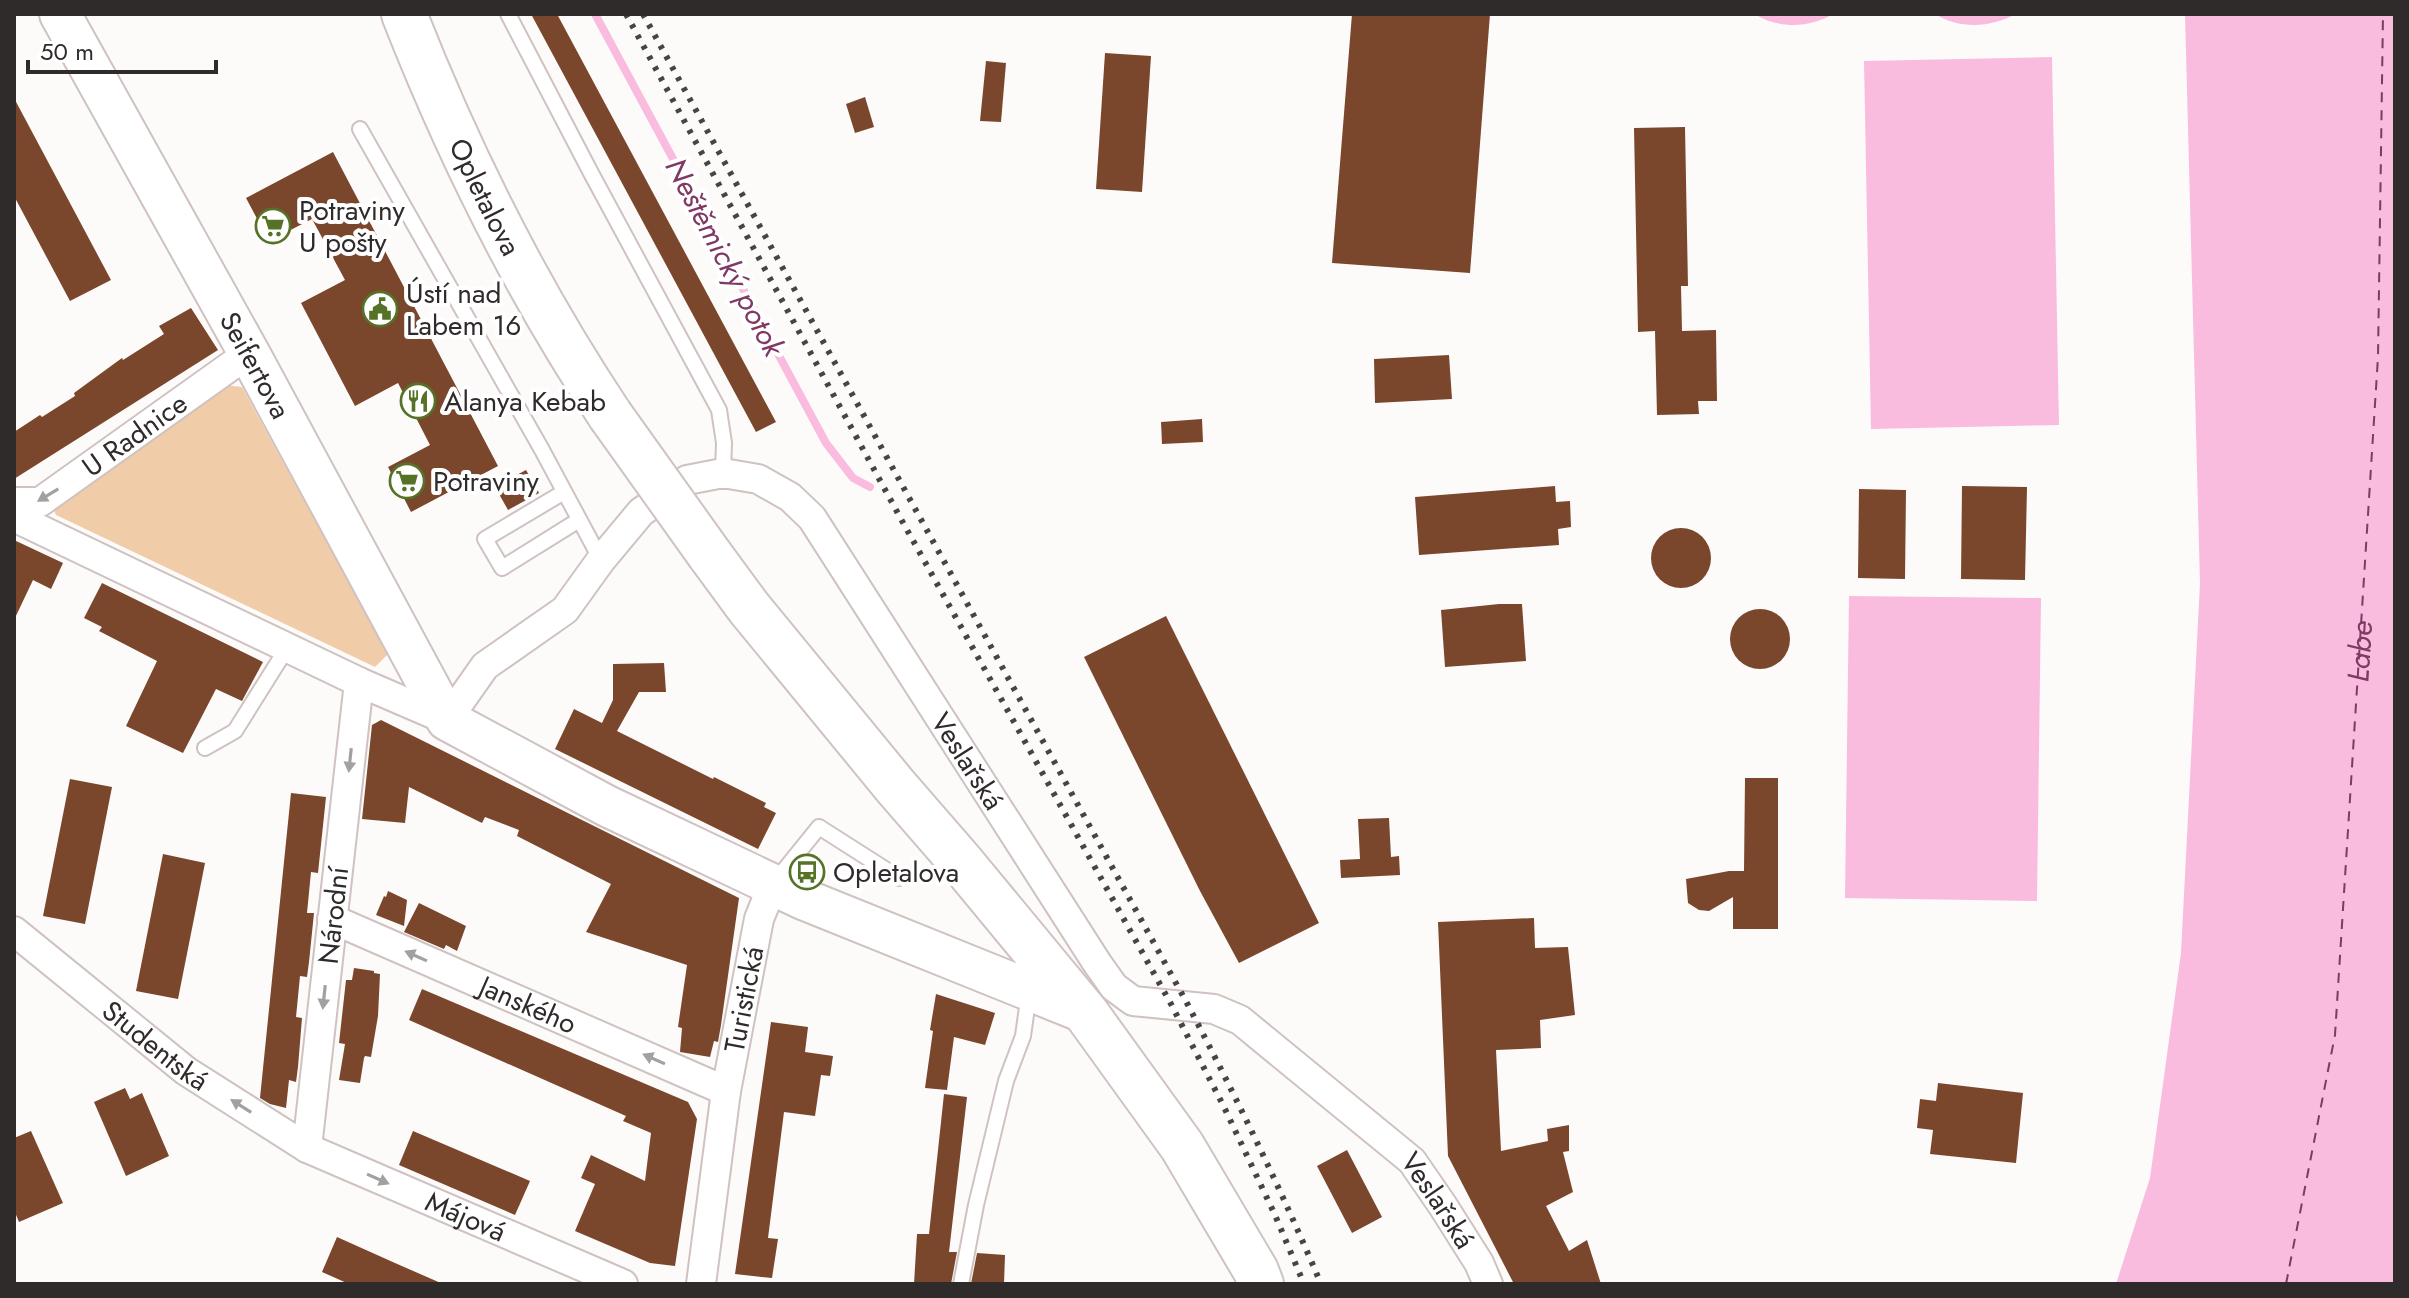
<svg xmlns="http://www.w3.org/2000/svg" width="2409" height="1298" font-family="Jost,sans-serif">
  <style>
    .green { fill: #f1cca8 }
    .water { fill: #f9bcde }
    .lines { fill: none; stroke-linecap: round; stroke-linejoin: round }
    .stream { stroke: #f9bcde; stroke-width: 8 }
    .ferry { stroke: #803964; stroke-width: 2; stroke-dasharray: 10 8; stroke-linecap: butt }
    .building { fill: #7a462c }
    .lane-casing { stroke: #cfc2c1; stroke-width: 18 }
    .street-casing { stroke: #cfc2c1; stroke-width: 32 }
    .secondary-casing { stroke: #cfc2c1; stroke-width: 44 }
    .primary-casing { stroke: #cfc2c1; stroke-width: 48 }
    .lane { stroke: #fff; stroke-width: 14 }
    .street { stroke: #fff; stroke-width: 28 }
    .secondary { stroke: #fff; stroke-width: 40 }
    .primary { stroke: #fff; stroke-width: 44 }
    .rail { stroke: #494444; stroke-width: 6; stroke-dasharray: 4 8; stroke-linecap: butt }
    .primary-bridge-casing { stroke: #cfc2c1; stroke-width: 48; stroke-linecap: butt }
    .primary-bridge { stroke: #fff; stroke-width: 44 }
    .oneway { fill: #a2a0a0 }
    .labels { text-anchor: middle; dominant-baseline: central; stroke-width: 8; stroke-linejoin: round; paint-order: stroke }
    .street-label { font-size: 28px; fill: #302b2b; stroke: #fff }
    .poi-label { font-size: 28px; fill: #302b2b; stroke: #fff; text-anchor: start }
    .water-label { font-size: 30px; font-style: italic; fill: #803964; stroke: #fff }
  </style>
  <rect width="100%" height="100%" fill="#fdfbfa"/>
  <polygon class="green" points="223,385 242,387 388,654 375,667 56,515 52,505"/>
  <g class="water">
    <path d="M1755,14H1833C1811,28 1777,29 1755,14Z"/>
    <path d="M1935,14H2015C1992,28 1958,29 1935,14Z"/>
    <polygon points="2185,14 2395,14 2395,1284 2116,1284 2150,1178 2181,953 2200,583"/>
    <polygon points="2052,57 2059,425 1871,429 1864,61"/>
    <polygon points="1849,596 2041,598 2037,901 1845,898"/>
  </g>
  <g class="lines">
    <polyline class="stream" points="595,14 826,443 853,478 870,487"/>
    <path class="ferry" id="s1" d="M2286,1284L2335,1035L2378,357L2383,14"/>
  </g>
  <g class="building">
    <polygon points="531,14 557,14 776,422 756,432"/>
    <polygon points="1352,14 1490,14 1470,273 1332,263"/>
    <polygon points="1105,53 1151,56 1142,192 1096,189"/>
    <polygon points="986,61 1006,63 1001,122 980,121"/>
    <polygon points="865,97 874,127 855,133 846,104"/>
    <polygon points="14,98 111,280 70,301 14,196"/>
    <polygon points="1685,127 1688,286 1681,286 1682,331 1716,330 1717,401 1698,401 1699,414 1657,415 1655,331 1638,332 1634,128"/>
    <polygon points="333,152 498,466 411,512 388,467 430,445 398,383 355,406 301,303 345,280 312,219 269,241 246,198"/>
    <polygon points="191,308 218,350 14,479 14,432 40,415 42,417 75,396 74,393 122,358 123,360 164,334 159,326"/>
    <polygon points="1449,355 1452,399 1375,403 1374,359"/>
    <polygon points="1202,419 1203,442 1162,444 1161,422"/>
    <polygon points="526,470 539,493 508,510 495,487"/>
    <polygon points="1555,486 1556,502 1570,501 1571,527 1558,529 1559,545 1419,555 1415,497"/>
    <polygon points="1962,486 2027,487 2025,580 1961,579"/>
    <polygon points="1859,489 1906,490 1905,579 1858,578"/>
    <circle cx="1681" cy="558" r="30"/>
    <polygon points="14,540 63,563 51,589 33,580 14,620"/>
    <polygon points="102,583 263,662 242,701 216,689 183,753 126,726 157,661 99,631 102,627 84,618"/>
    <polygon points="1499,604 1522,604 1526,661 1445,667 1441,610"/>
    <circle cx="1760" cy="639" r="30"/>
    <polygon points="1166,616 1319,923 1239,963 1200,891 1084,657"/>
    <polygon points="664,663 666,692 639,692 617,731 713,779 714,777 766,803 764,807 776,813 758,849 555,749 574,709 602,723 613,700 613,664"/>
    <polygon points="381,720 739,898 721,1025 718,1042 714,1041 710,1057 680,1052 682,1028 678,1027 687,965 586,932 611,884 517,836 519,830 485,817 482,823 409,787 405,823 362,819 372,725"/>
    <polygon points="1745,778 1778,778 1778,929 1733,929 1733,897 1709,911 1699,910 1688,903 1686,879 1729,871 1744,871"/>
    <polygon points="70,779 112,787 85,924 43,916"/>
    <polygon points="291,793 326,797 318,873 311,872 307,913 314,913 309,962 307,977 300,976 296,1017 302,1018 298,1067 296,1082 289,1080 286,1108 270,1104 260,1098"/>
    <polygon points="1389,818 1391,857 1399,856 1400,875 1341,878 1340,860 1360,859 1358,819"/>
    <polygon points="163,854 205,863 178,999 136,991"/>
    <polygon points="388,891 407,900 404,926 376,915 384,896 386,897"/>
    <polygon points="419,903 466,926 457,951 446,945 444,949 404,932"/>
    <polygon points="1534,918 1535,948 1568,947 1575,1015 1540,1020 1541,1048 1496,1050 1501,1151 1548,1141 1547,1129 1569,1125 1569,1151 1563,1152 1573,1192 1546,1206 1569,1251 1587,1240 1601,1284 1514,1284 1448,1156 1438,922"/>
    <polygon points="354,968 374,971 374,973 380,974 378,1016 371,1057 365,1056 364,1058 360,1083 339,1080 345,1044 339,1043 346,980 352,980"/>
    <polygon points="422,989 688,1102 697,1119 675,1266 650,1263 575,1231 595,1184 581,1178 591,1155 645,1181 651,1133 623,1121 626,1116 409,1020"/>
    <polygon points="936,994 995,1013 985,1045 954,1037 947,1090 925,1088 933,1031 930,1030"/>
    <polygon points="771,1022 808,1027 805,1052 833,1056 830,1076 821,1075 815,1116 784,1112 768,1238 778,1239 772,1278 735,1274"/>
    <polygon points="1938,1083 2023,1093 2016,1163 1930,1154 1933,1130 1917,1128 1920,1099 1936,1101"/>
    <polygon points="125,1088 130,1099 142,1093 169,1156 126,1176 94,1102"/>
    <polygon points="944,1094 967,1097 949,1252 957,1252 951,1284 914,1284 917,1234 929,1234"/>
    <polygon points="31,1131 63,1203 19,1222 14,1210 14,1138"/>
    <polygon points="413,1131 530,1181 515,1215 399,1165"/>
    <polygon points="1347,1150 1382,1217 1352,1233 1317,1166"/>
    <polygon points="337,1237 395,1263 443,1284 349,1284 322,1272"/>
    <polygon points="977,1253 1005,1255 1004,1284 971,1284"/>
  </g>
  <g class="lines">
    <g class="lane-casing">
      <g id="lane">
        <polyline points="508,14 591,173 719,410 724,443 723,473"/>
        <polyline points="360,129 542,450 601,560"/>
        <polyline points="564,492 485,539 502,568 579,520"/>
        <polyline points="205,748 235,731 287,648"/>
        <polyline points="773,884 819,827 899,878"/>
        <polyline points="961,1284 976,1205 1006,1081 1023,1036 1029,993"/>
      </g>
    </g>
    <g class="street-casing">
      <g id="street">
        <path id="s2" d="M14,502H40L249,353"/>
        <path id="s3" d="M14,517L359,682L447,720L485,666L565,610L601,560L641,512L687,480L723,473L758,479L790,497L812,518L1097,963L1114,987L1133,1001L1214,1009L1240,1020L1412,1161L1443,1206L1479,1263L1488,1284"/>
        <path id="s4" d="M332,919L726,1091"/>
        <path id="s5" d="M14,931L186,1071L307,1148L623,1284"/>
        <path id="s6" d="M307,1148L359,682"/>
        <path id="s7" d="M701,1284L726,1091L759,919L773,884"/>
      </g>
    </g>
    <g class="secondary-casing">
      <g id="secondary">
        <path id="s8" d="M60,14L249,353L447,720L607,806L803,899L1086,1013"/>
      </g>
    </g>
    <g class="primary-casing">
      <g id="primary">
        <path id="s9" d="M404,14C459,154 526,289 610,415"/>
        <polyline points="710,555 749,608 896,787 962,863 1086,1013 1182,1146 1256,1271 1261,1284"/>
      </g>
    </g>
    <use href="#lane" class="lane"/>
    <use href="#street" class="street"/>
    <use href="#secondary" class="secondary"/>
    <use href="#primary" class="primary"/>
    <g class="rail">
      <polyline points="626,14 901,519 1171,1004 1224,1107 1275,1215 1304,1284"/>
      <path d="M643,14L1188,1005C1236,1097 1281,1189 1321,1284"/>
    </g>
    <g class="primary-bridge-casing">
      <polyline id="primary-bridge" points="610,415 710,555"/>
    </g>
    <use href="#primary-bridge" class="primary-bridge"/>
  </g>
  <defs><path id="oneway-solid" d="M-6-.8H1V-3.2L6.5 0L1 3.2V.8H-6Z" transform="scale(2)"/></defs>
  <g class="oneway">
    <use href="#oneway-solid" transform="translate(48 495) rotate(149)"/>
    <use href="#oneway-solid" transform="translate(350 760) rotate(96)"/>
    <use href="#oneway-solid" transform="translate(416 956) rotate(-156)"/>
    <use href="#oneway-solid" transform="translate(324 997) rotate(96)"/>
    <use href="#oneway-solid" transform="translate(654 1059) rotate(-156)"/>
    <use href="#oneway-solid" transform="translate(241 1106) rotate(-148)"/>
    <use href="#oneway-solid" transform="translate(378 1179) rotate(24)"/>
  </g>
  <defs>
    <g id="supermarket-ring" transform="scale(1.8)"><circle r="9.5" fill="#fff" stroke="#567227" stroke-width="1.5"/><path d="M-6-5.5h2.5l.6 2H6L4.5 2H-2.5L-4.4-4H-6ZM-1.5 3.2a1.3 1.3 0 1 0 .1 0ZM3 3.2a1.3 1.3 0 1 0 .1 0Z" fill="#567227"/></g>
    <g id="civic-ring" transform="scale(1.8)"><circle r="9.5" fill="#fff" stroke="#567227" stroke-width="1.5"/><path d="M-.6-6.5H3V-4.5H.6V-3L4-1V1h2V6H-6V1h2V-1L-.6-3ZM-1.2 2.5V6h2.4V2.5Z" fill="#567227"/></g>
    <g id="restaurant-ring" transform="scale(1.8)"><circle r="9.5" fill="#fff" stroke="#567227" stroke-width="1.5"/><path d="M-5-6h1v4h1v-4h1v4h1v-4h1v5L-1.5 .5V6h-2V.5L-5-1ZM5-6V6H3V1.5H1.5Q1.5-4 5-6Z" fill="#567227"/></g>
    <g id="bus-ring" transform="scale(1.8)"><circle r="9.5" fill="#fff" stroke="#567227" stroke-width="1.5"/><path d="M-5-6H5V4H4V6H2V4H-2V6H-4V4H-5ZM-3.5-4V0h7V-4ZM-3.5 1.2v1.5H-2V1.2ZM2 1.2v1.5H3.5V1.2Z" fill="#567227"/></g>
  </defs>
  <g fill-rule="evenodd">
    <use href="#supermarket-ring" x="273" y="226"/>
    <use href="#civic-ring" x="380" y="309"/>
    <use href="#restaurant-ring" x="418" y="401"/>
    <use href="#supermarket-ring" x="407" y="481"/>
    <use href="#bus-ring" x="807" y="872"/>
  </g>
  <g class="labels">
    <g class="street-label">
      <text stroke="none"><textPath href="#s9" startOffset="200">Opletalova</textPath></text>
      <text stroke="none"><textPath href="#s8" startOffset="402">Seifertova</textPath></text>
      <text stroke="none"><textPath href="#s2" startOffset="142">U Radnice</textPath></text>
      <text stroke="none"><textPath href="#s3" startOffset="1250">Veslařská</textPath></text>
      <text stroke="none"><textPath href="#s6" startOffset="234">Národní</textPath></text>
      <text stroke="none"><textPath href="#s7" startOffset="288">Turistická</textPath></text>
      <text stroke="none"><textPath href="#s4" startOffset="214">Janského</textPath></text>
      <text stroke="none"><textPath href="#s5" startOffset="182">Studentská</textPath></text>
      <text stroke="none"><textPath href="#s3" startOffset="1922">Veslařská</textPath></text>
      <text stroke="none"><textPath href="#s5" startOffset="538">Májová</textPath></text>
    </g>
    <g class="poi-label">
      <text x="299" y="210">Potraviny<tspan x="299" dy="32">U pošty</tspan></text>
      <text x="406" y="293">Ústí nad<tspan x="406" dy="32">Labem 16</tspan></text>
      <text x="444" y="401">Alanya Kebab</text>
      <text x="433" y="481">Potraviny</text>
      <text x="833" y="872">Opletalova</text>
    </g>
    <g class="water-label">
      <text transform="translate(725 257) rotate(62)">Neštěmický potok</text>
      <text stroke="none"><textPath href="#s1" startOffset="638">Labe</textPath></text>
    </g>
  </g>
  <rect width="2409" height="1298" fill="none" stroke="#302b2b" stroke-width="32"/>
  <path d="M28 60v12h188v-12" fill="none" stroke="#302b2b" stroke-width="4"/>
  <text x="40" y="60" font-size="24" fill="#302b2b" stroke="#ffffff" stroke-width="6" paint-order="stroke">50 m</text>
</svg>
